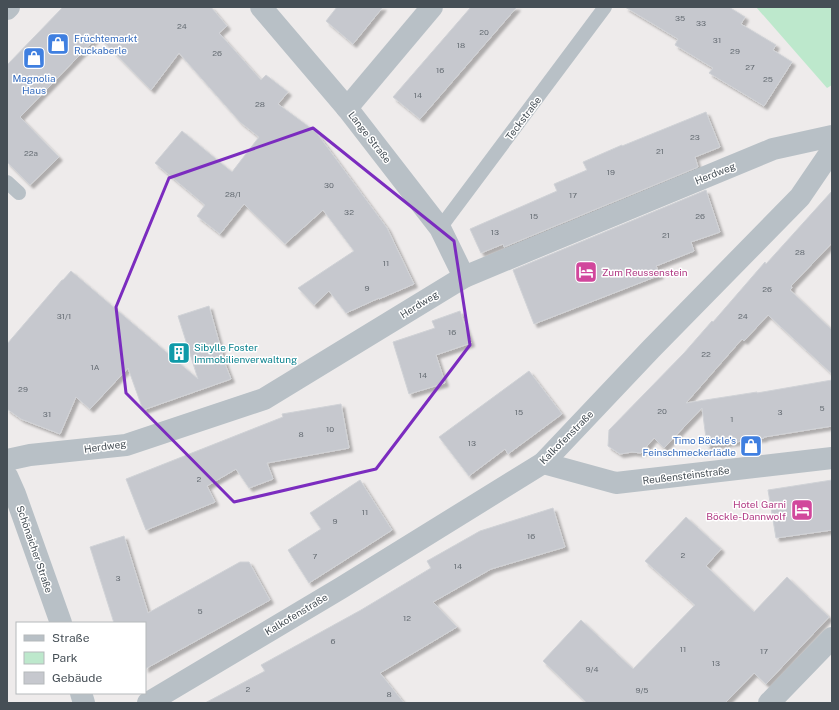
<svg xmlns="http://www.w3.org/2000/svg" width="839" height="710" font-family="'Public Sans',sans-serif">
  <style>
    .green { fill: #bde8cc }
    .building { fill: #c6c8ce; stroke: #d0d2d6; filter: url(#shadow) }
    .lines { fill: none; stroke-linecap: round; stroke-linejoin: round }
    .service { stroke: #b8c0c6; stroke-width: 14 }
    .minor { stroke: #b8c0c6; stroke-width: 22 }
    .tertiary { stroke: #b8c0c6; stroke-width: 22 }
    .marked { fill: none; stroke: #7b2cbf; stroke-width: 3; stroke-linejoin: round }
    .labels { text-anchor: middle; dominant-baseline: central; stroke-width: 3; stroke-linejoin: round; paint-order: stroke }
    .number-label { font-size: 8px; fill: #666d74 }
    .shop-label { font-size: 10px; fill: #366cbe; stroke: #fff; text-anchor: start }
    .street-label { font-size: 10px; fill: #464f56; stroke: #fff }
    .hotel-label { font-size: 10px; fill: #b23c85; stroke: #fff; text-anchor: start }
    .culture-label { font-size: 10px; fill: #0d838f; stroke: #fff; text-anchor: start }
  </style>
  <defs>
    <filter id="shadow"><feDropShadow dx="3.5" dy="3.5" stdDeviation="1" flood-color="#0004"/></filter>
  </defs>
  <rect width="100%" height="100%" fill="#eeebeb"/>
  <polygon class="green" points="756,7 832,7 832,85 827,88"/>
  <g class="building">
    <polygon points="63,7 211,7 227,26 219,33 261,80 266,75 288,92 278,104 316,132 387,228 414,284 379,299 379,298 346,313 329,291 314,305 298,288 354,251 323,210 285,244 244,204 220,234 197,216 205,205 155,163 182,131 232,172 259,137 240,122 179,53 151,90 98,36 20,117 59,157 30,185 7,162 7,65"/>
    <polygon points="337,7 383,7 353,44 326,21"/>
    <polygon points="471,7 517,7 420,119 393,97"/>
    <polygon points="625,7 729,7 745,17 741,24 776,45 773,50 792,62 764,106 709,73 713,68 675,45 678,39"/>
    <polygon points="706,112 720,147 695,157 698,167 504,247 503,244 481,253 470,229 557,191 554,184 587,170 583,162 622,145 622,146"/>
    <polygon points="706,190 720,232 691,242 694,251 656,266 660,275 534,324 513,270"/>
    <polygon points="832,191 832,243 791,286 792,288 790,290 832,330 832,374 768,315 744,341 742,339 686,403 757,392 757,393 832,380 832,426 764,437 764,438 707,446 702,408 664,448 654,438 641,453 632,452 620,454 608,446 609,430 684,353 712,321 713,322 765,262 766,264"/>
    <polygon points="71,271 198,379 178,316 209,306 225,364 231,379 143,410 128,368 90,409 76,397 60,434 21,419 7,409 7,344 62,280 63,280"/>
    <polygon points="460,311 471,343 436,355 445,383 409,394 393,342 435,328 432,321"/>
    <polygon points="529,371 562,414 508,454 505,449 469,476 439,437"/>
    <polygon points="341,404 349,448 267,463 273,479 249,488 236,469 207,486 215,502 146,530 126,479 283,417 282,414"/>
    <polygon points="360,480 392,530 309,583 288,550 321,529 310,513"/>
    <polygon points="832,480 832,530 776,538 768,490"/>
    <polygon points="553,508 565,547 491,569 433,602 457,627 380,673 404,703 205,703 265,671 261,665 361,610 431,568 427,561 480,531"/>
    <polygon points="686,517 721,549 706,566 754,612 787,577 829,617 766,684 754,673 725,703 587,703 543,661 581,620 633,669 695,605 645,561"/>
    <polygon points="124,536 148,613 240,562 249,562 270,600 145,669 145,623 114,623 90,547"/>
  </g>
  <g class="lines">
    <g class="service">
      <polyline points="7,182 19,193"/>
      <polyline points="440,228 605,7"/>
    </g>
    <g class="minor">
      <polyline points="261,7 347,108 440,228 464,277"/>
      <polyline points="347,108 432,7"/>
      <polyline points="769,703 832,638"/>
    </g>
    <g class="tertiary">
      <polyline points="7,9 9,7"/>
      <polyline points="7,460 30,455 126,445 264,399 464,277 773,149 832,136"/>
      <polyline points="543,463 616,483 832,458"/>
      <polyline points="7,476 15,494 61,623"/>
      <polyline points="81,693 84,703"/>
      <polyline points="148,703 341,588 543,463 651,349 800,197 832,150"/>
    </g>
  </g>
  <path class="marked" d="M313,128L454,241L470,345L376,469L234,502L126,393L116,307L169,178Z"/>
  <defs>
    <g id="shop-square" transform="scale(1.15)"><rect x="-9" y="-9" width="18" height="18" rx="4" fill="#3f7fe0" stroke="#fff"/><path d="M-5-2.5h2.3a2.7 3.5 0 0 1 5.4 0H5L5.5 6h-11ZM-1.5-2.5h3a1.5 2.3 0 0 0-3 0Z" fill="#fff"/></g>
    <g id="hotel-square" transform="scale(1.15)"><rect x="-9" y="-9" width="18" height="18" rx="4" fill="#d1479c" stroke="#fff"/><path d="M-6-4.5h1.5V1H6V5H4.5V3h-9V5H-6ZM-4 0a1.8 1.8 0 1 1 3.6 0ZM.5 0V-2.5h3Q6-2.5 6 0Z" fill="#fff"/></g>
    <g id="building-square" transform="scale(1.15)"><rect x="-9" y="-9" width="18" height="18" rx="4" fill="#0f9aa8" stroke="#fff"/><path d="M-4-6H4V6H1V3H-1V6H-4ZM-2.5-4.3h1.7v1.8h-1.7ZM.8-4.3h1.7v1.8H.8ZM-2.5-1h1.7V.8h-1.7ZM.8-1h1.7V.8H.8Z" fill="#fff"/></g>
  </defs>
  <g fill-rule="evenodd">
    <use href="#shop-square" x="58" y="44"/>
    <use href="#shop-square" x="34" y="58"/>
    <use href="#hotel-square" x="586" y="272"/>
    <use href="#building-square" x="179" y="353"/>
    <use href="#shop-square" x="751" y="446"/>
    <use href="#hotel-square" x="802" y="510"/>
  </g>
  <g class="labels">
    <g class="number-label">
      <text x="680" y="18">35</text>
      <text x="701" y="23">33</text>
      <text x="182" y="26">24</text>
      <text x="484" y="32">20</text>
      <text x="717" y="40">31</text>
      <text x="461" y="45">18</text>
      <text x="735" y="51">29</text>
      <text x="217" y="53">26</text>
      <text x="750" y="67">27</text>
      <text x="440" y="70">16</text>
      <text x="768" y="79">25</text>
      <text x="418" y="95">14</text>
      <text x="260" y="104">28</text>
      <text x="695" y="137">23</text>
      <text x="660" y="151">21</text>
      <text x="31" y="153">22a</text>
      <text x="611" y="172">19</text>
      <text x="329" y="185">30</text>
      <text x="233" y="194">28/1</text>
      <text x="573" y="195">17</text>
      <text x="349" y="212">32</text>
      <text x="534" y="216">15</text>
      <text x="700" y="216">26</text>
      <text x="495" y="232">13</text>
      <text x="666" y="235">21</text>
      <text x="800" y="252">28</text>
      <text x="386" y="263">11</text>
      <text x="367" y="288">9</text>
      <text x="767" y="289">26</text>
      <text x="64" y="316">31/1</text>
      <text x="743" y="316">24</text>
      <text x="452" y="332">16</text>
      <text x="706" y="354">22</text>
      <text x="95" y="367">1A</text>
      <text x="423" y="375">14</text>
      <text x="23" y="389">29</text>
      <text x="822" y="408">5</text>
      <text x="662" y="411">20</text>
      <text x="519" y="412">15</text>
      <text x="780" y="412">3</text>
      <text x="47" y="414">31</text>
      <text x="732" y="419">1</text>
      <text x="330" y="429">10</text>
      <text x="301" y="434">8</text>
      <text x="472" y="443">13</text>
      <text x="199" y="479">2</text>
      <text x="365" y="512">11</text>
      <text x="335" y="521">9</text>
      <text x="531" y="536">16</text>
      <text x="683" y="555">2</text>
      <text x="315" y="556">7</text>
      <text x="458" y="566">14</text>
      <text x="118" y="578">3</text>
      <text x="200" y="611">5</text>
      <text x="407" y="618">12</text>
      <text x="333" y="641">6</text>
      <text x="683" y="649">11</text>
      <text x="764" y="651">17</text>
      <text x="716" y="663">13</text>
      <text x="592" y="669">9/4</text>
      <text x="248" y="689">2</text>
      <text x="642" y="690">9/5</text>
      <text x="389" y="694">8</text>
    </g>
    <g class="shop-label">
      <text x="74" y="38">Früchtemarkt<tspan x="74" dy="12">Ruckaberle</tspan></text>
      <text x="34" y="78" text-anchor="middle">Magnolia<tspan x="34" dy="12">Haus</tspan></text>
      <text x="736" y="440" text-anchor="end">Timo Böckle's<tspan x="736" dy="12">Feinschmeckerlädle</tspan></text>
    </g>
    <g class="street-label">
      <text transform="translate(523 118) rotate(-53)">Teckstraße</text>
      <text transform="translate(370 137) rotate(52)">Lange Straße</text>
      <text transform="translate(715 173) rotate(-22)">Herdweg</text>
      <text transform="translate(419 304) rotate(-32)">Herdweg</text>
      <text transform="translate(566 437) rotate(-45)">Kalkofenstraße</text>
      <text transform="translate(105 446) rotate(-8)">Herdweg</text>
      <text transform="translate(686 475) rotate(-7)">Reußensteinstraße</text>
      <text transform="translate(35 549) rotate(71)">Schönaicher Straße</text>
      <text transform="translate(296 614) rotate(-31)">Kalkofenstraße</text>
    </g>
    <g class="hotel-label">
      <text x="602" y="272">Zum Reussenstein</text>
      <text x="786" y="504" text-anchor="end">Hotel Garni<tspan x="786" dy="12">Böckle-Dannwolf</tspan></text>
    </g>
    <g class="culture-label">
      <text x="194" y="347">Sibylle Foster<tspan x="194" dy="12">Immobilienverwaltung</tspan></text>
    </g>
  </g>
  <rect width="839" height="710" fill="none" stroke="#464f56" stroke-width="16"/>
  <rect x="16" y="622" width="130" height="72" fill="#ffffff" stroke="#b5b9bb"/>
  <rect x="24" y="635" width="20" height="6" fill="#b8c0c6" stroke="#b5b9bb"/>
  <text x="52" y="642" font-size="12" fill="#464f56">Straße</text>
  <rect x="24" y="652" width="20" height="12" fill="#bde8cc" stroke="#b5b9bb"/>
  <text x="52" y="662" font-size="12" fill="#464f56">Park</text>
  <rect x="24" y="672" width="20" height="12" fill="#c6c8ce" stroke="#b5b9bb"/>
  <text x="52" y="682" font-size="12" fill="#464f56">Gebäude</text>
</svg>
